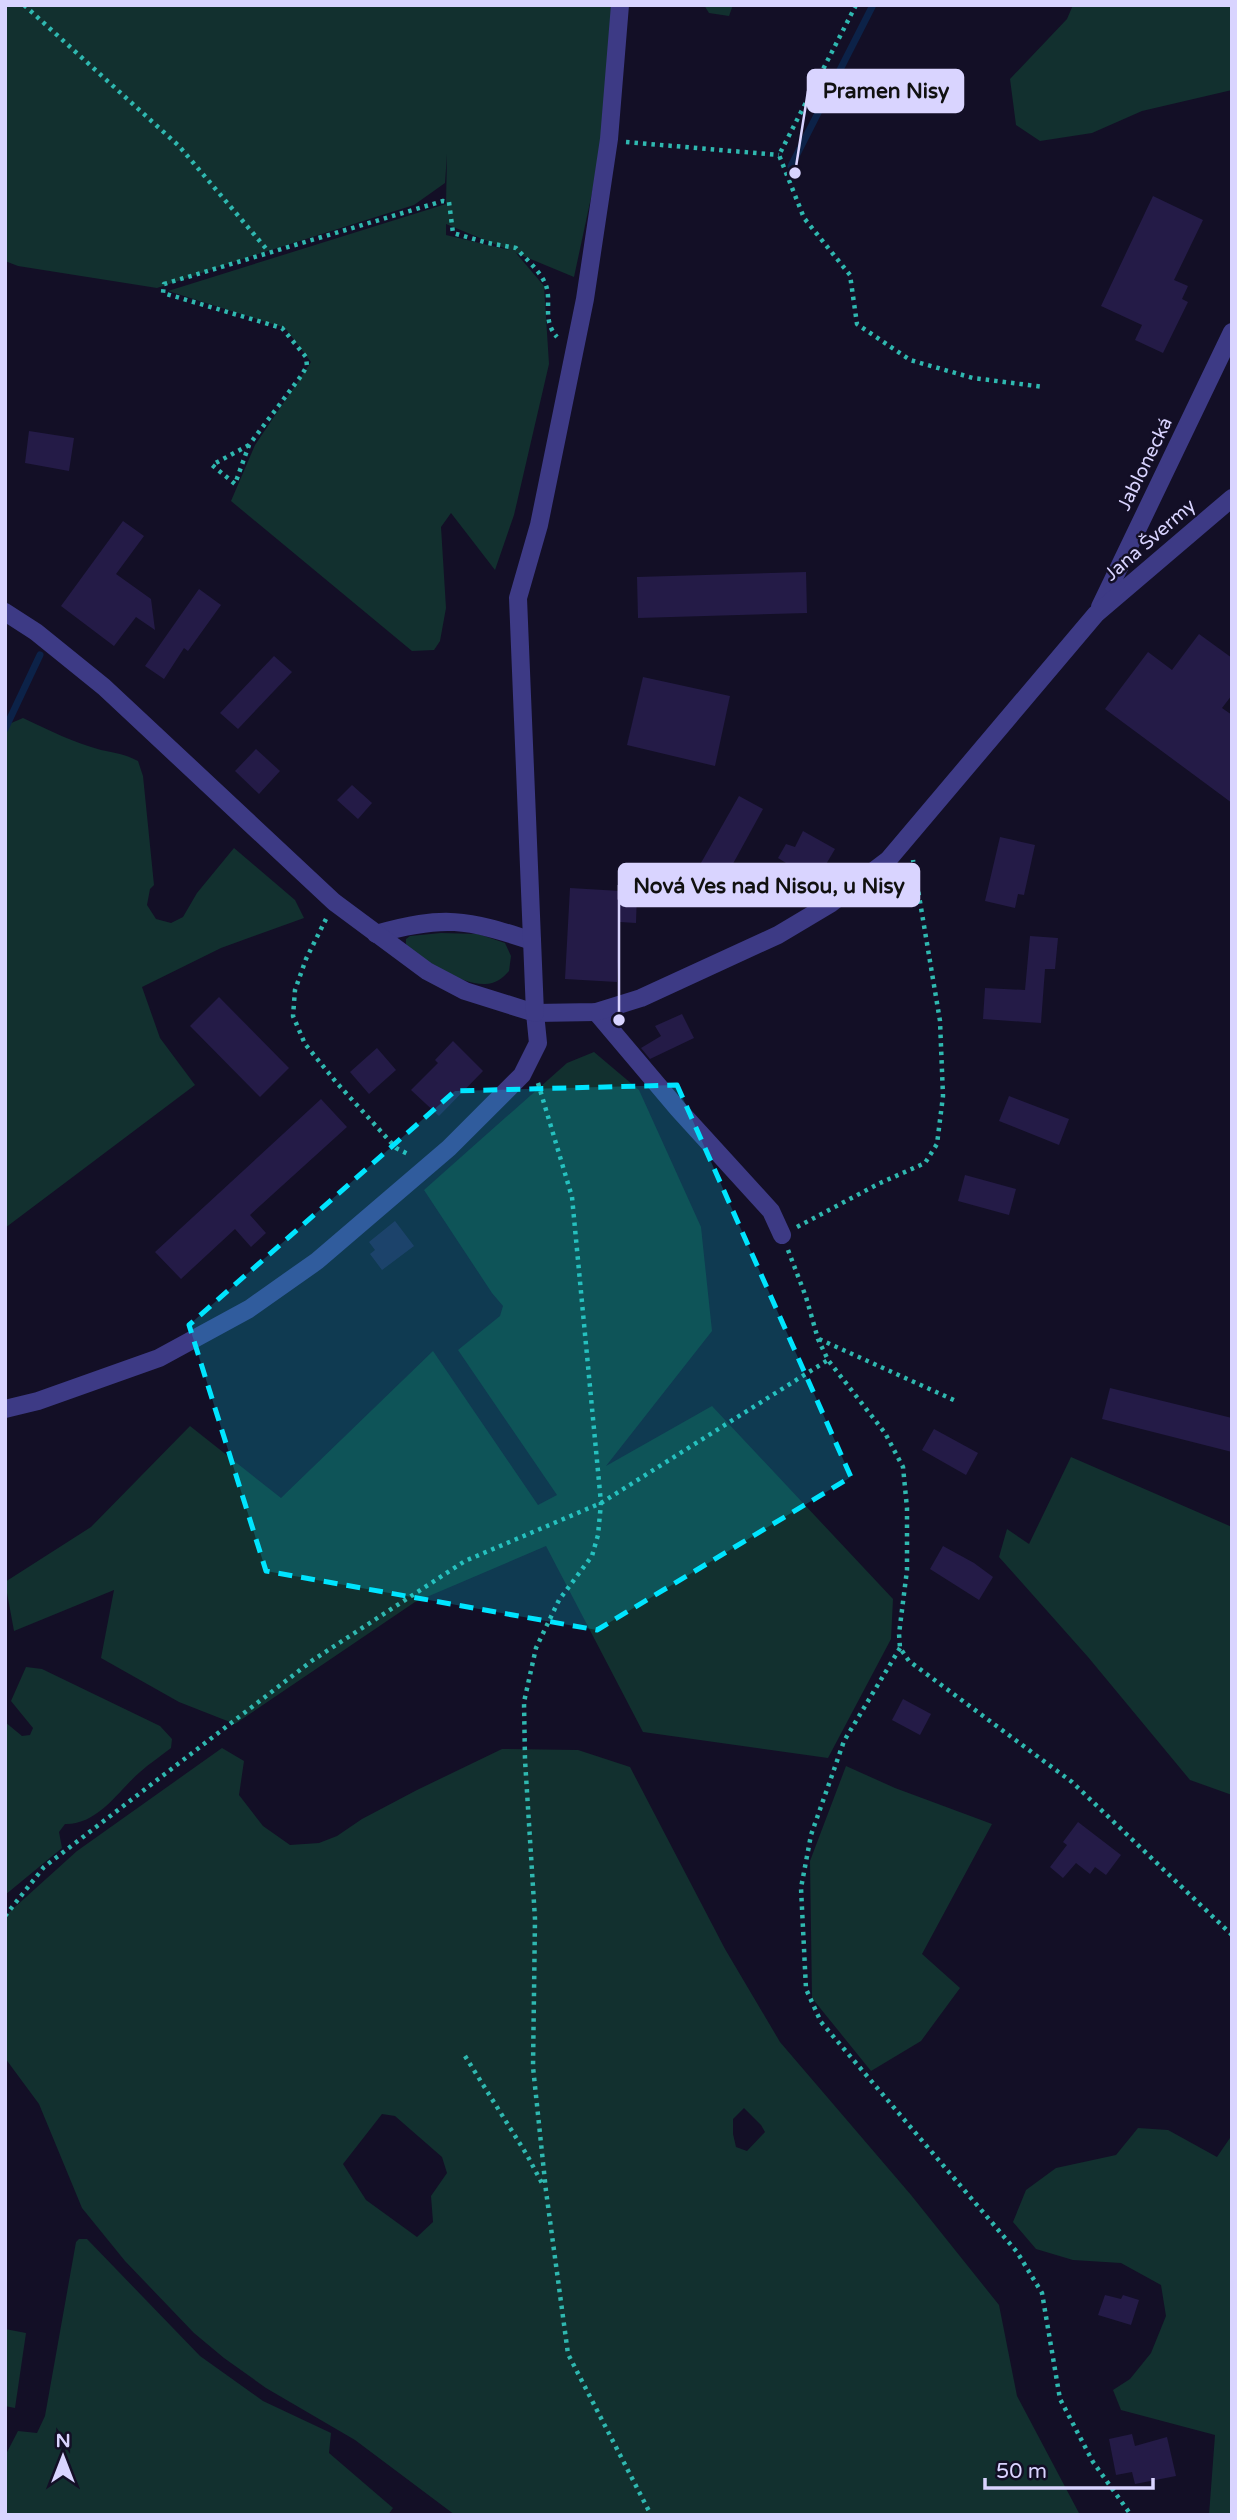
<svg xmlns="http://www.w3.org/2000/svg" width="1237" height="2520" font-family="'Varela Round',sans-serif">
  <style>
    .green { fill: #12302f; fill-rule: evenodd }
    .lines { fill: none; stroke-linecap: round; stroke-linejoin: round }
    .stream { stroke: #0c2248; stroke-width: 7 }
    .building { fill: #241b47 }
    .path { stroke: #2fb8b0; stroke-width: 4.5; stroke-dasharray: 3.5 5; stroke-linecap: butt }
    .minor { stroke: #3d3a85; stroke-width: 18 }
    .tertiary { stroke: #3d3a85; stroke-width: 18 }
    .marked { fill: #00e5ff; fill-opacity: 0.2; stroke: #00e5ff; stroke-width: 5; stroke-dasharray: 14 9; stroke-linejoin: round }
    .labels { text-anchor: middle; dominant-baseline: central; stroke-width: 5; stroke-linejoin: round; paint-order: stroke }
    .street-label { font-size: 19px; fill: #d9d4ff; stroke: #130f26 }
    .leader { fill: none; stroke: #d9d4ff; stroke-width: 2.5 }
    .callout-dot { fill: #d9d4ff; stroke: #130f26; stroke-width: 2.5 }
    .callout { fill: #d9d4ff; stroke: #d9d4ff; stroke-width: 2.5 }
    .callout-label { font-size: 21px; text-anchor: middle; font-weight: bold; fill: #111 }
  </style>
  <rect width="100%" height="100%" fill="#130f26"/>
  <g class="green">
    <path d="M5,5H614L607,123L574,277L516,253L544,286L549,364L514,515L495,570L451,513L441,527L446,608L440,641L434,650L412,651L231,501L255,445L311,362L285,328L168,291L446,204L447,154L445,183L414,205L255,255L157,288L18,266L5,261ZM446,224L509,250L446,235Z"/>
    <polygon points="704,5 733,5 729,16 709,13"/>
    <polygon points="1073,5 1232,5 1232,90 1142,111 1092,133 1040,141 1016,125 1010,79 1067,19"/>
    <path d="M23,718C48,730 75,743 101,750C115,753 125,754 138,761L143,776L154,885L150,889L147,905L156,919L171,923L183,917L197,893L234,848L295,900L304,918L221,948L142,987L160,1038L195,1085L5,1228V731L9,724Z"/>
    <path d="M441,933L478,934L505,943L511,956L509,971C503,978 495,984 485,984C462,985 421,961 406,944V939L410,936Z"/>
    <polygon points="594,1052 639,1090 701,1227 712,1331 606,1466 712,1406 893,1599 891,1639 828,1758 643,1732 546,1546 415,1602 235,1724 179,1702 101,1658 114,1590 14,1631 5,1582 91,1527 190,1426 281,1498 433,1351 538,1505 557,1495 458,1350 500,1316 503,1306 492,1293 424,1190 567,1063"/>
    <polygon points="1071,1457 1232,1527 1232,1795 1190,1780 1088,1657 999,1557 1007,1529 1029,1544"/>
    <path d="M26,1667L42,1669L160,1726L172,1739L171,1748C161,1756 150,1763 140,1772C119,1790 98,1825 65,1824L59,1832L62,1848L5,1895V1722L22,1736L30,1735L33,1728L11,1701Z"/>
    <path d="M222,1748L244,1761L239,1795L263,1826L290,1845L319,1843L337,1836L362,1819L417,1790L502,1749L578,1750L630,1767L725,1949L780,2042L911,2195L999,2305L1017,2396L1080,2515H455L355,2440L266,2388L224,2358L194,2333L125,2261L82,2208L39,2104L5,2058V1916L77,1851ZM744,2108L761,2125L765,2132L747,2151L736,2147L733,2134V2119ZM382,2114L395,2116L442,2157L447,2173L431,2196L433,2222L417,2237L366,2200L343,2164Z"/>
    <polygon points="846,1766 895,1788 992,1824 922,1954 960,1988 921,2041 871,2071 812,1998 810,1861"/>
    <polygon points="1138,2128 1168,2130 1217,2157 1232,2135 1232,2515 1209,2515 1215,2435 1121,2410 1113,2390 1130,2379 1151,2353 1166,2316 1161,2285 1121,2263 1073,2260 1036,2249 1013,2222 1026,2190 1056,2168 1116,2155"/>
    <polygon points="79,2239 87,2239 200,2356 263,2401 331,2433 329,2453 393,2508 388,2515 5,2515 5,2456 18,2431 37,2433 45,2416 76,2242"/>
    <polygon points="5,2329 26,2333 15,2408 5,2406"/>
  </g>
  <g class="lines">
    <g class="stream">
      <polyline points="791,166 873,5"/>
      <polyline points="5,729 40,655"/>
    </g>
  </g>
  <g class="building">
    <polygon points="1153,196 1203,220 1174,280 1188,286 1182,299 1188,302 1163,353 1135,340 1142,325 1101,306"/>
    <polygon points="29,431 74,438 69,471 25,463"/>
    <polygon points="123,521 144,536 116,574 151,599 155,630 136,617 114,646 61,606"/>
    <polygon points="806,572 807,613 638,618 637,577"/>
    <polygon points="199,589 221,605 188,651 184,648 164,679 145,666"/>
    <polygon points="1199,634 1232,658 1232,695 1222,708 1232,715 1232,803 1105,709 1148,652 1172,670"/>
    <polygon points="274,656 292,672 238,729 220,713"/>
    <polygon points="643,677 730,696 715,766 627,745"/>
    <polygon points="256,749 280,771 259,794 235,771"/>
    <polygon points="352,785 372,803 358,819 337,800"/>
    <polygon points="739,796 763,809 718,891 693,877"/>
    <polygon points="803,831 835,849 808,895 777,878 786,863 778,858 786,844 795,847"/>
    <polygon points="1000,837 1035,845 1024,895 1018,894 1015,908 985,901"/>
    <polygon points="570,888 637,892 636,923 620,922 617,982 565,979"/>
    <polygon points="1030,936 1058,938 1055,969 1045,969 1041,1023 983,1019 985,988 1025,990"/>
    <polygon points="219,997 289,1068 260,1097 190,1026"/>
    <polygon points="682,1014 694,1038 650,1059 641,1048 661,1036 655,1026"/>
    <polygon points="453,1041 483,1071 439,1116 411,1090 438,1063 435,1060"/>
    <polygon points="377,1048 396,1070 369,1094 350,1072"/>
    <polygon points="1009,1096 1069,1119 1059,1145 999,1121"/>
    <polygon points="321,1099 347,1127 250,1215 266,1233 251,1247 235,1229 181,1279 155,1252"/>
    <polygon points="965,1175 1016,1189 1009,1215 958,1201"/>
    <polygon points="395,1221 414,1246 382,1270 370,1254 375,1250 369,1242"/>
    <polygon points="1110,1388 1232,1418 1232,1452 1102,1419"/>
    <polygon points="934,1429 978,1453 966,1475 922,1450"/>
    <polygon points="943,1546 974,1563 993,1577 979,1600 930,1569"/>
    <polygon points="903,1699 931,1714 920,1735 892,1720"/>
    <polygon points="1078,1822 1121,1855 1106,1875 1095,1867 1090,1874 1076,1863 1063,1878 1050,1867 1067,1845 1063,1842"/>
    <polygon points="1105,2295 1121,2299 1123,2295 1139,2300 1131,2325 1098,2315"/>
    <polygon points="1132,2434 1135,2446 1167,2437 1176,2476 1135,2484 1132,2472 1116,2475 1109,2439"/>
  </g>
  <g class="lines">
    <g class="path">
      <polyline points="24,5 179,146 269,252"/>
      <polyline points="856,5 779,155 804,218 850,275 857,324 910,360 973,378 1044,387"/>
      <polyline points="626,142 779,155"/>
      <path d="M249,445L212,465L235,484L249,445L301,376L307,366L306,357L282,328L163,293L164,284L443,201L449,202L453,233L488,243L516,248C525,258 539,270 545,283C553,301 541,319 557,337"/>
      <polyline points="326,919 306,959 295,990 293,1016 305,1044 336,1082 396,1148 410,1155"/>
      <polyline points="538,1083 572,1197 601,1503 598,1535 592,1556 559,1600 536,1648 524,1702 525,1760 535,1919 533,2067 546,2191 568,2354 651,2515"/>
      <polyline points="797,1227 878,1184 925,1163 937,1144 943,1096 940,1021 913,860"/>
      <polyline points="788,1250 806,1297 818,1339 828,1360 885,1433 903,1467 907,1508 907,1570 899,1634 900,1648 909,1661 1072,1782 1232,1935"/>
      <polyline points="819,1339 956,1401"/>
      <polyline points="900,1648 844,1741 811,1835 801,1888 806,1989 821,2022 1017,2252 1042,2293 1060,2399 1093,2462 1131,2515"/>
      <polyline points="5,1916 44,1867 313,1660 465,1561 601,1503 828,1360"/>
      <polyline points="465,2056 527,2155 544,2187"/>
    </g>
    <g class="minor">
      <path d="M376,934C444,915 466,919 532,941"/>
      <polyline points="596,1012 678,1109 771,1211 782,1235"/>
      <polyline points="5,1409 38,1401 159,1358 249,1309 317,1261 449,1148 522,1075 538,1043 535,1013"/>
    </g>
    <g class="tertiary">
      <polyline points="1100,607 1232,332"/>
      <polyline points="5,612 36,632 104,687 334,902 427,971 465,991 535,1013 596,1012 641,998 778,935 830,904 888,860 1096,614 1232,498"/>
      <polyline points="535,1013 518,598 539,525 585,299 609,139 620,5"/>
    </g>
  </g>
  <path class="marked" d="M677,1085L851,1477L597,1630L266,1571L189,1325L455,1091Z"/>
  <g class="labels">
    <g class="street-label">
      <text transform="translate(1145 464) rotate(-64)">Jablonecká</text>
      <text transform="translate(1150 540) rotate(-41)">Jana Švermy</text>
    </g>
  </g>
  <path class="leader" d="M795 173L808 91M619 1020L619 885"/>
  <g class="callout-dot">
    <circle cx="795" cy="173" r="7"/>
    <circle cx="619" cy="1020" r="7"/>
  </g>
  <g class="callout">
    <rect x="808" y="70" width="155" height="42" rx="7"/>
    <rect x="619" y="864" width="300" height="42" rx="7"/>
  </g>
  <g class="callout-label">
    <text x="886" y="98">Pramen Nisy</text>
    <text x="769" y="893">Nová Ves nad Nisou, u Nisy</text>
  </g>
  <rect width="1237" height="2520" fill="none" stroke="#d9d4ff" stroke-width="14"/>
  <g transform="translate(63 2457)" stroke="#130f26" stroke-width="5" paint-order="stroke">
  <path d="M0-5L12 26L0 18L-12 26Z" fill="#d9d4ff"/>
  <text y="-10" font-size="19" font-weight="bold" text-anchor="middle" fill="#d9d4ff">N</text>
  </g>
  <path d="M985 2478v10h168v-10" fill="none" stroke="#d9d4ff" stroke-width="3.5"/>
  <text x="996" y="2478" font-size="21" fill="#d9d4ff" stroke="#130f26" stroke-width="5" paint-order="stroke">50 m</text>
</svg>
